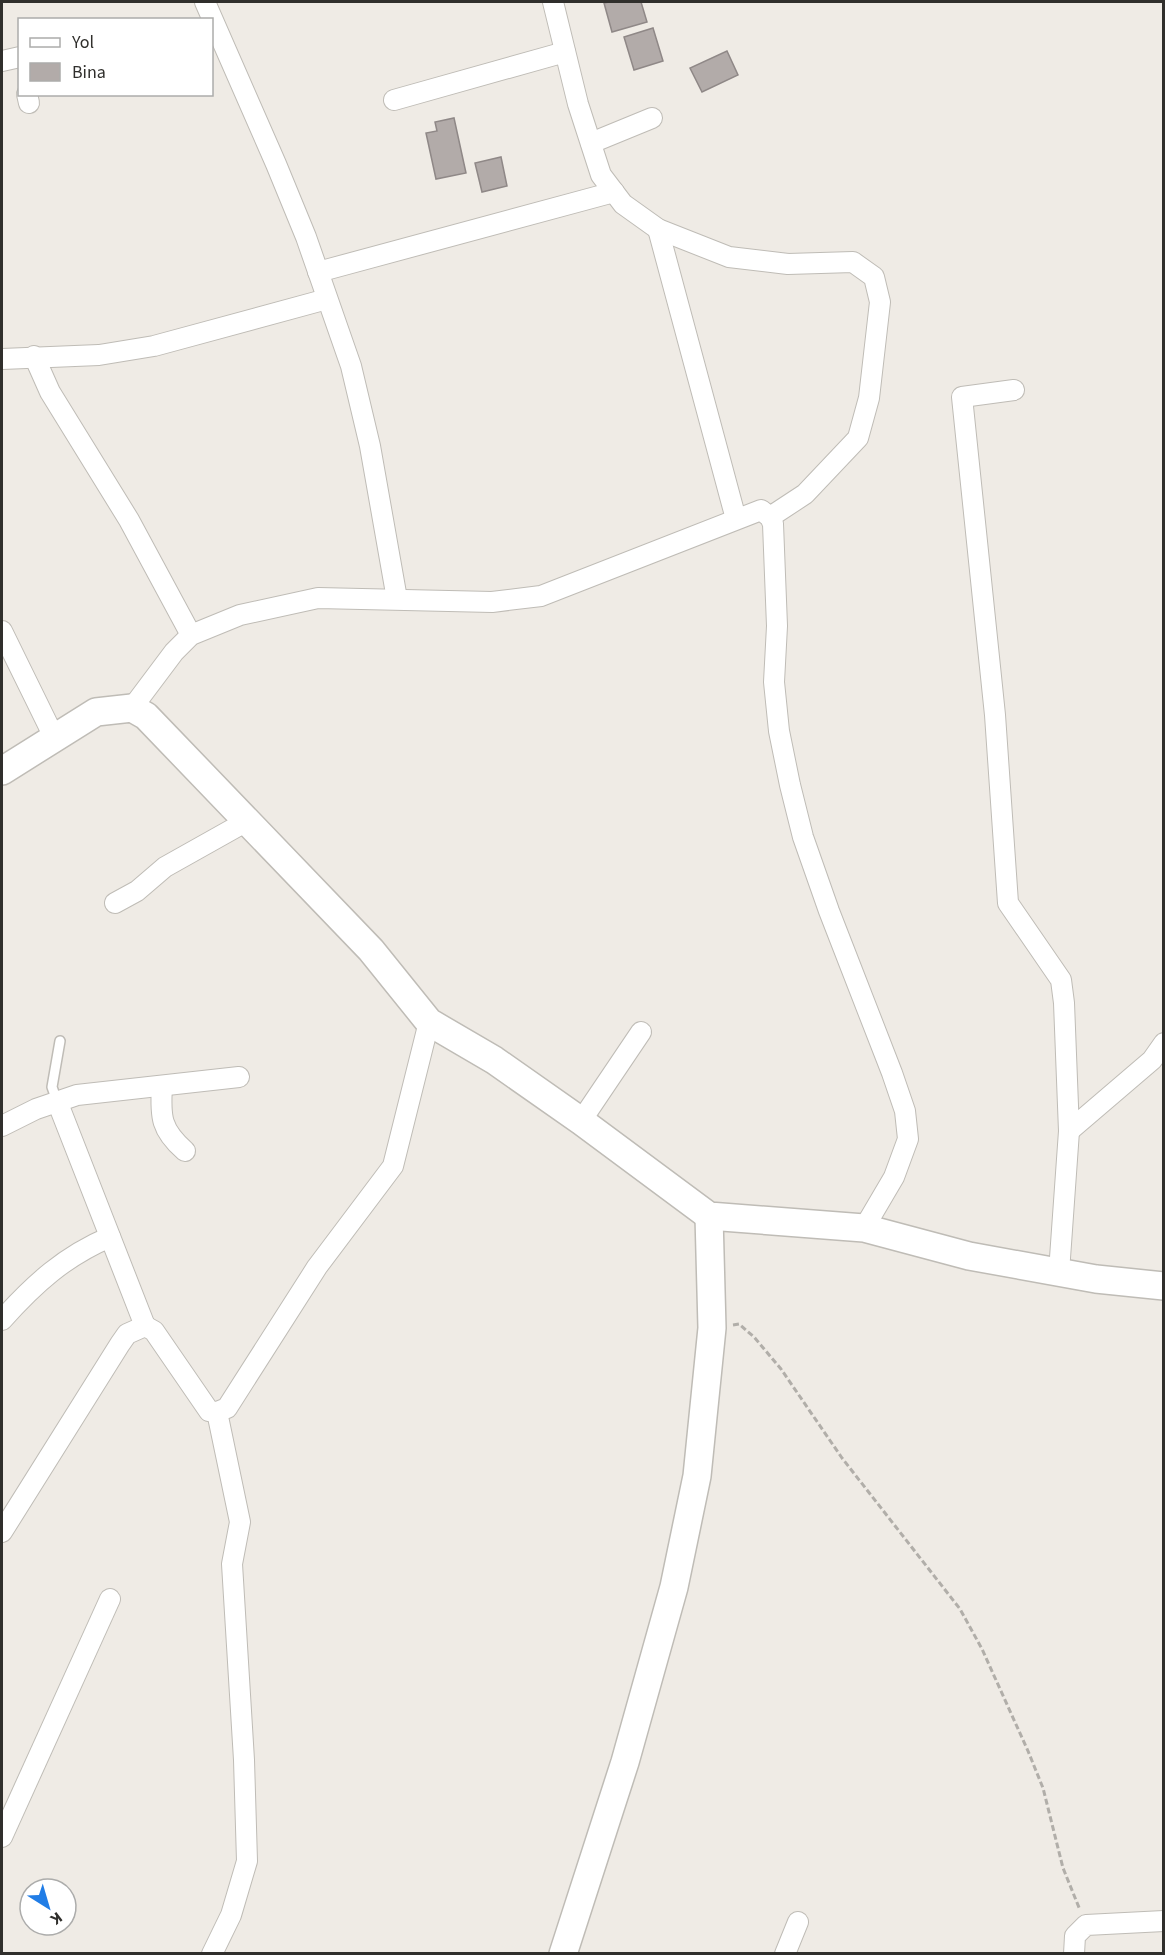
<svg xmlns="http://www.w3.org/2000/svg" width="1165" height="1955" font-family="'Source Sans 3',sans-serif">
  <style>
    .building { fill: #b2aba9; stroke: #8f8887; stroke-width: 1.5 }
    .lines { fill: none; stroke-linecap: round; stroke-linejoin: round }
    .lane-casing { stroke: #bfbcb6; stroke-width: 12 }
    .street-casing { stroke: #bfbcb6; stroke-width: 22 }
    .secondary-casing { stroke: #bfbcb6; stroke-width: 30 }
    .path { stroke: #b1aea9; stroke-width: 3; stroke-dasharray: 6 3; stroke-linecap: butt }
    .lane { stroke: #fff; stroke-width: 9 }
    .street { stroke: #fff; stroke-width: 20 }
    .secondary { stroke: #fff; stroke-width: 27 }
  </style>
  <rect width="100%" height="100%" fill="#efebe5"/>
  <g class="building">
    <polygon points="609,2 641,2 647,22 612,32 604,3"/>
    <polygon points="653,28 663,61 634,70 624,37"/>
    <polygon points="727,51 738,75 702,92 690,68"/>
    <polygon points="454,118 466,173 436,179 426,133 437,131 435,122"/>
    <polygon points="501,157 507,186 482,192 475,163"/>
  </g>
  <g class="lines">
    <g class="lane-casing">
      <polyline id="lane" points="57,1101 52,1087 60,1041"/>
    </g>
    <g class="street-casing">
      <g id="street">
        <polyline points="205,2 276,164 306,237 351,366 370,446 397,599"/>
        <polyline points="553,2 578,104 601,175 623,204 658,229 729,257 788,264 853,262 874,277 880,302 869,398 858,438 805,494 770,517"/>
        <polyline points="2,61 20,57"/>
        <polyline points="27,94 29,103"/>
        <polyline points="394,100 565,52"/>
        <polyline points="591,143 652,118"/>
        <polyline points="658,229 736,519"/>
        <polyline points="318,272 614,192"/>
        <polyline points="34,356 50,392 129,520 191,635"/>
        <polyline points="2,359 99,355 154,346 327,299"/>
        <polyline points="1014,390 962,397 995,715 1008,903 1061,980 1064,1003 1069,1131 1059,1272"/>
        <polyline points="2,631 54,737"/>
        <polyline points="132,708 174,652 191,635 240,615 318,598 492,602 541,596 761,510 770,517 773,524 777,626 774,682 779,731 790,785 803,837 829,911 892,1073 905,1111 908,1139 894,1177 864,1228"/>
        <polyline points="115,903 137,891 165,867 247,821"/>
        <path d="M162,1086C160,1117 161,1130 185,1151"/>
        <polyline points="57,1101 145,1326"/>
        <polyline points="581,1121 641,1032"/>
        <polyline points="2,1126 36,1109 77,1095 239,1077"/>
        <polyline points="1069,1131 1152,1060 1164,1043"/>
        <path d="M2,1320C34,1284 65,1256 110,1237"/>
        <polyline points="2,1532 120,1344 127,1334 145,1326 154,1331 209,1411 217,1412 227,1408 317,1267 393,1166 429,1022"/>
        <polyline points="2,1837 110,1599"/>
        <polyline points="212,1954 231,1915 247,1861 244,1760 232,1564 240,1522 217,1412"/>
        <polyline points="785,1954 798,1922"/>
        <polyline points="1074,1954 1075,1936 1086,1925 1164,1921"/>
      </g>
    </g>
    <g class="secondary-casing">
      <g id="secondary">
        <polyline points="2,771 96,712 132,708 146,716 371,950 429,1022 494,1060 581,1121 709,1216 864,1228 969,1256 1096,1279 1164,1286"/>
        <polyline points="563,1954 625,1762 674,1587 697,1476 712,1328 709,1216"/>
      </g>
    </g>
    <polyline class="path" points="733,1325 739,1324 754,1337 781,1369 842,1458 960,1609 982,1649 1028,1751 1043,1788 1063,1868 1080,1910"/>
    <use href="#lane" class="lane"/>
    <use href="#street" class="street"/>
    <use href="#secondary" class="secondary"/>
  </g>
  <rect width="1165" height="1955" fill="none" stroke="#302f2c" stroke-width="6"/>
  <rect x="18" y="18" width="195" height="78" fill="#ffffff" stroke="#acacab" stroke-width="1.5"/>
  <rect x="30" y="38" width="30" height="9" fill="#ffffff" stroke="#acacab" stroke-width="1.5"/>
  <text x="72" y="48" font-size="18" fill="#302f2c">Yol</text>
  <rect x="30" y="63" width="30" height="18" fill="#b2aba9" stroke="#acacab" stroke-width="1.5"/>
  <text x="72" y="78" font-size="18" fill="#302f2c">Bina</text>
  <g transform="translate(48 1907) rotate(143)"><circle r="28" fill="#ffffff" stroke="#acacab" stroke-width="1.5"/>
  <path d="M0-4.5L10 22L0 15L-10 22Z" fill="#217de6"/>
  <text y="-9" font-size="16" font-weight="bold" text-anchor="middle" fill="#302f2c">K</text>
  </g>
</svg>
